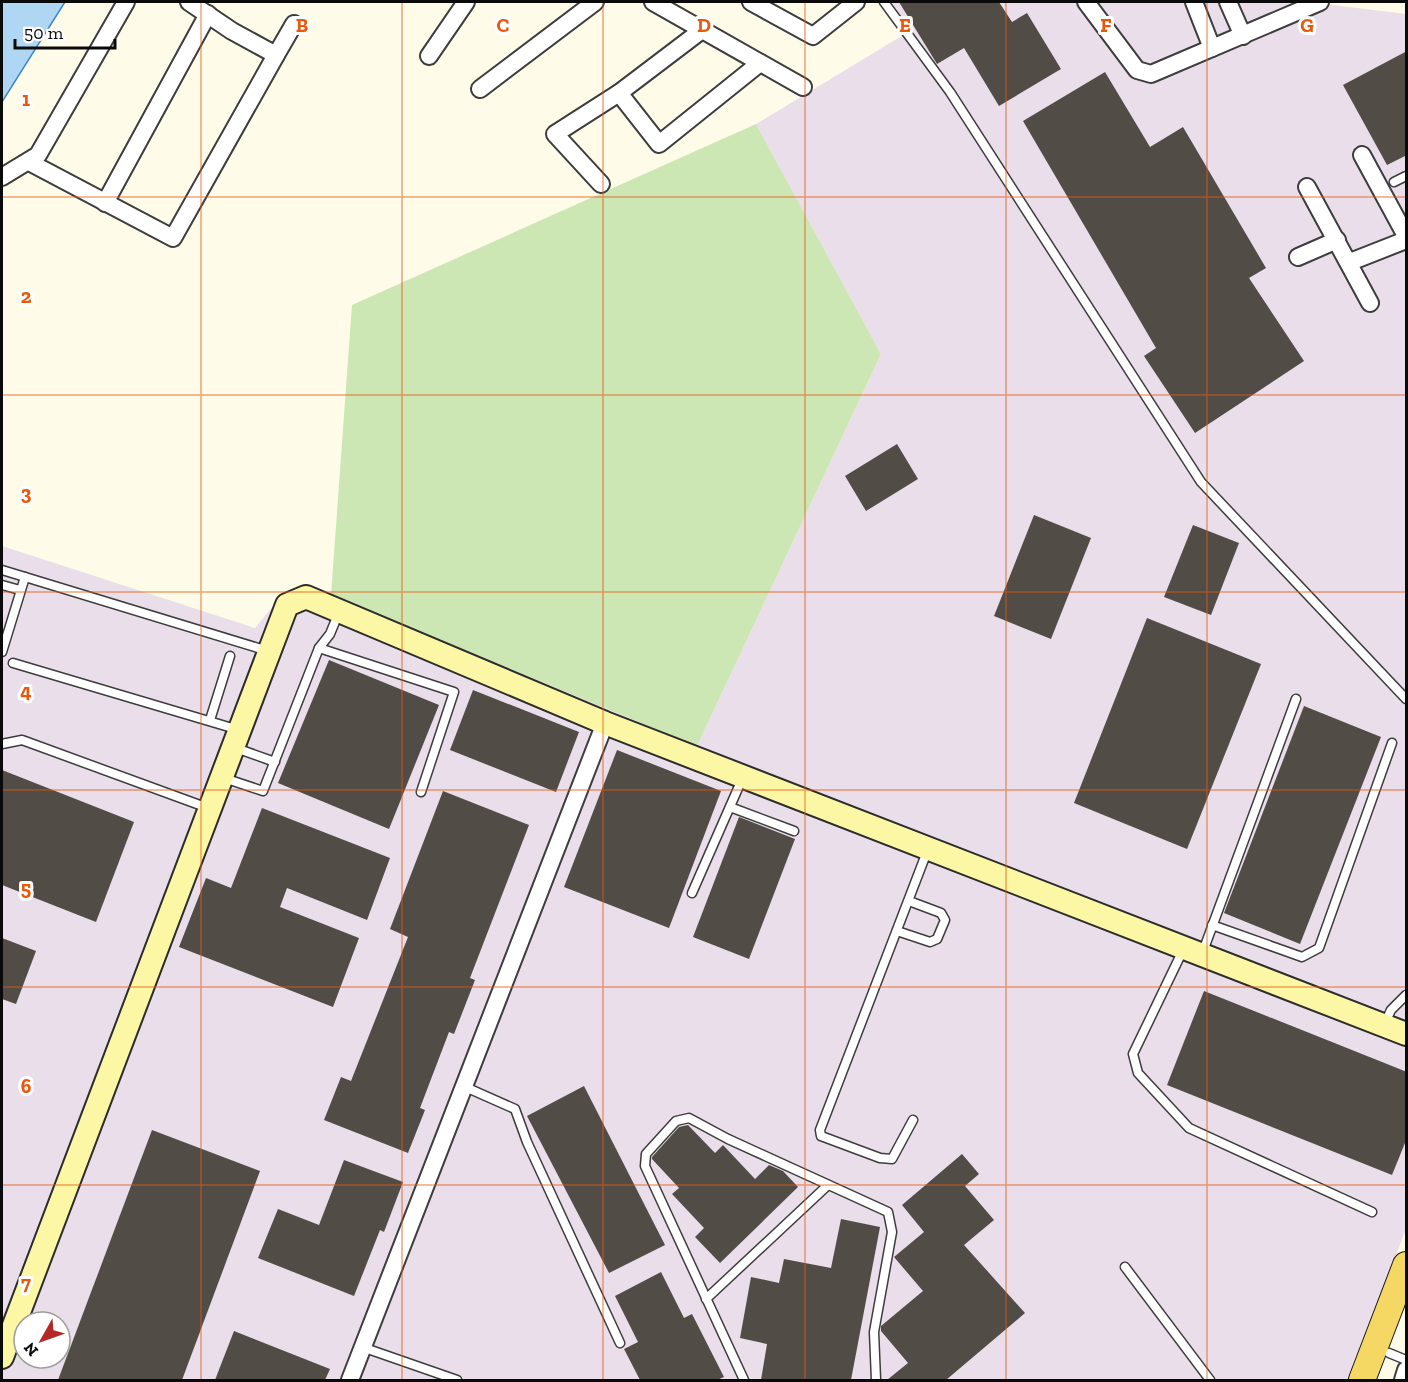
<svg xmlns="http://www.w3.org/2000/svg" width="1408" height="1382" font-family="'Zilla Slab',serif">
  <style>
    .industrial { fill: #e9dee9; fill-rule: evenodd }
    .green { fill: #cce6b4 }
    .water { fill: #afd6f3; stroke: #3988c8; stroke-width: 1.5 }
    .building { fill: #524c47 }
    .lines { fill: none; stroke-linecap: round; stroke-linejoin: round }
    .lane-casing { stroke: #3d3d3d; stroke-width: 11 }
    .street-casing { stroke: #3d3d3d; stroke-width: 20 }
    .secondary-casing { stroke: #2c2c2c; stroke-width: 26 }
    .primary-casing { stroke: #1b1b1b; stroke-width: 28 }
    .lane { stroke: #fff; stroke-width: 8 }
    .street { stroke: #fff; stroke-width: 16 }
    .secondary { stroke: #fcf7a5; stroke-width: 22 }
    .primary { stroke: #f4d863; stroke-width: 26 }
    .grid { fill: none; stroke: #e8590c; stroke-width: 1.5; stroke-opacity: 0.55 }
    .grid-label { font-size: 20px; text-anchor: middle; font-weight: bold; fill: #e8590c; stroke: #fff; stroke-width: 6; stroke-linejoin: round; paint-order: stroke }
  </style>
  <rect width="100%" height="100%" fill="#fefbe8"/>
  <path class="industrial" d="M883,2H1308L1406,14V1228L1351,1380H2V546L255,628L283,594L331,595L697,746L881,354L756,124L905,34ZM24,1322H60V1358H24Z"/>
  <polygon class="green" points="756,124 881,354 697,746 331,595 352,305"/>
  <polygon class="water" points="2,2 65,2 2,102"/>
  <g class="building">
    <polygon points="899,2 999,2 1012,22 1027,13 1061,69 999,106 964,48 937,64"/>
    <polygon points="1407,51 1407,155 1387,165 1343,85"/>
    <polygon points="1105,72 1150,147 1183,127 1266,268 1249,278 1304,361 1195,433 1144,356 1156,348 1023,121"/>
    <polygon points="897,444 918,479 866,511 845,476"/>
    <polygon points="1034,515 1091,538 1051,639 994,616"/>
    <polygon points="1193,525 1239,543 1211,615 1164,597"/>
    <polygon points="1147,618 1261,664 1187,849 1074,803"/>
    <polygon points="329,660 439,705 389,829 278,783"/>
    <polygon points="473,690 579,732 556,792 450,750"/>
    <polygon points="1304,706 1381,737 1300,944 1224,913"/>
    <polygon points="617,750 721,791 669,928 564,887"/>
    <polygon points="2,770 134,822 96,922 2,885"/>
    <polygon points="443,791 529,825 470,978 475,980 454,1034 449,1032 420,1108 425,1110 408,1153 324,1120 341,1077 351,1081 408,937 390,929"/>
    <polygon points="262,808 390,858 367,920 287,888 280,907 359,938 333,1007 179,947 206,878 231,888"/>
    <polygon points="739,817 795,839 749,959 693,937"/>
    <polygon points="2,938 36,951 16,1004 2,999"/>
    <polygon points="1204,991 1407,1072 1407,1138 1392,1175 1167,1085"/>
    <polygon points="584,1086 665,1245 609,1273 527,1116"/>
    <polygon points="688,1125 715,1153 723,1145 755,1179 769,1165 783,1171 798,1187 720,1263 695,1237 704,1228 672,1194 679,1188 652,1159 652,1157 679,1127"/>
    <polygon points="152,1130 260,1171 182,1380 58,1380"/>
    <polygon points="962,1154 979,1174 965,1186 994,1220 964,1245 1025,1313 946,1380 887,1380 908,1363 881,1331 881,1326 923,1291 894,1257 924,1232 902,1205"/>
    <polygon points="344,1160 403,1182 384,1232 380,1230 354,1296 258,1258 278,1209 319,1225"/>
    <polygon points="841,1219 880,1227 851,1380 761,1380 767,1344 740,1338 751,1277 779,1283 784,1259 831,1268"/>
    <polygon points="661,1272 684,1318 692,1314 724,1377 717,1380 640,1380 624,1349 638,1342 615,1296"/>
    <polygon points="234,1331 330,1369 325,1380 215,1380"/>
  </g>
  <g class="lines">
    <g class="lane-casing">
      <g id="lane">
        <polyline points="884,2 950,92 1201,482 1406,699"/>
        <polyline points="1394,182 1406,176"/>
        <polyline points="2,570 268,651"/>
        <polyline points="2,585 20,590"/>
        <polyline points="319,648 454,692 421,792"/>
        <polyline points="2,652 25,577"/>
        <polyline points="13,663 239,730"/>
        <polyline points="210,720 230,656"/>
        <polyline points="2,744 22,740 208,808"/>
        <polyline points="233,747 275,762"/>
        <polyline points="224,778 263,791 319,648 330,634 339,612"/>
        <polyline points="730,807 794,831"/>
        <polyline points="692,893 743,777"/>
        <polyline points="1212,925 1302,957 1319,948 1392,743"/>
        <polyline points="897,931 930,942 937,939 945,920 941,913 909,901"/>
        <polyline points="1184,948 1133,1054 1138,1073 1189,1128 1372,1212"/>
        <polyline points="1202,954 1296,699"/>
        <polyline points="1384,1025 1391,1010 1406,995"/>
        <polyline points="463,1086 515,1109 527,1142 620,1343"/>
        <polyline points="913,1120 892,1159 880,1158 821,1136 820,1130 928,849"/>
        <polyline points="1125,1267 1210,1380"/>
        <polyline points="706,1299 828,1185"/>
        <polyline points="362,1347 457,1380"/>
        <polyline points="1389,1353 1406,1360"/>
        <polyline points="744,1380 645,1166 646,1154 676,1121 689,1118 728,1139 888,1212 892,1232 874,1332 876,1380"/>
      </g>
    </g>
    <g class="street-casing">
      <g id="street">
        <polyline points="653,2 803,87"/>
        <polyline points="751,2 813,36 856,2"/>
        <polyline points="1086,2 1137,70 1151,74 1320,2"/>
        <polyline points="1194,2 1212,48"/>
        <polyline points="1228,2 1243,36"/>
        <polyline points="276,55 294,24"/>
        <polyline points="429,56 466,2"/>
        <polyline points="480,89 595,2"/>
        <polyline points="619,93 702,30"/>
        <polyline points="1362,155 1406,236"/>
        <polyline points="29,162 173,238 276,55 232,31 189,2"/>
        <polyline points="2,177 38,155 126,2"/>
        <polyline points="601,184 555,134 619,93 659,144 760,63"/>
        <polyline points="1307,187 1370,303"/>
        <polyline points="105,203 208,14"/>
        <polyline points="1298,257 1337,240"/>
        <polyline points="1350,262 1406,240"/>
        <polyline points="350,1380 605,723"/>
        <polyline points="1403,1380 1406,1370"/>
      </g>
    </g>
    <g class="secondary-casing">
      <polyline id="secondary" points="2,1357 287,605 306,597 605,723 1406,1034"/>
    </g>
    <g class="primary-casing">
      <polyline id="primary" points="1362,1380 1406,1265"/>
    </g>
    <use href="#lane" class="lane"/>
    <use href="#street" class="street"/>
    <use href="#secondary" class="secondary"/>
    <use href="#primary" class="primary"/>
  </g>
  <path class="grid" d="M201,2V1380M402,2V1380M603,2V1380M805,2V1380M1006,2V1380M1207,2V1380M2,197H1406M2,395H1406M2,592H1406M2,790H1406M2,987H1406M2,1185H1406"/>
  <g class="grid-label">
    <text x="302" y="32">B</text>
    <text x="503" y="32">C</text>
    <text x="704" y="32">D</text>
    <text x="905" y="32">E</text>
    <text x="1106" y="32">F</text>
    <text x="1307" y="32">G</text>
    <text x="26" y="106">1</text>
    <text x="26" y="303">2</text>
    <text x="26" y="500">3</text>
    <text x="26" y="698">4</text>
    <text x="26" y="895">5</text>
    <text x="26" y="1093">6</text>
    <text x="26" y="1290">7</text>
  </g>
  <rect width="1408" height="1382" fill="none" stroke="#0a0a0a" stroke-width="6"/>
  <g transform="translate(42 1340) rotate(230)"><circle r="28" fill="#ffffff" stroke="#9d9d9d" stroke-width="1.5"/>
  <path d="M0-4.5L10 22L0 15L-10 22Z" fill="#b42928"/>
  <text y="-9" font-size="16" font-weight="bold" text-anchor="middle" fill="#0a0a0a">N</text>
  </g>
  <path d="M15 39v9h100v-9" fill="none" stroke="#0a0a0a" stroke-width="3"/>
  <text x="24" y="39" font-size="18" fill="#0a0a0a" stroke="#ffffff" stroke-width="4.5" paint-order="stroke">50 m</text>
</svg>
